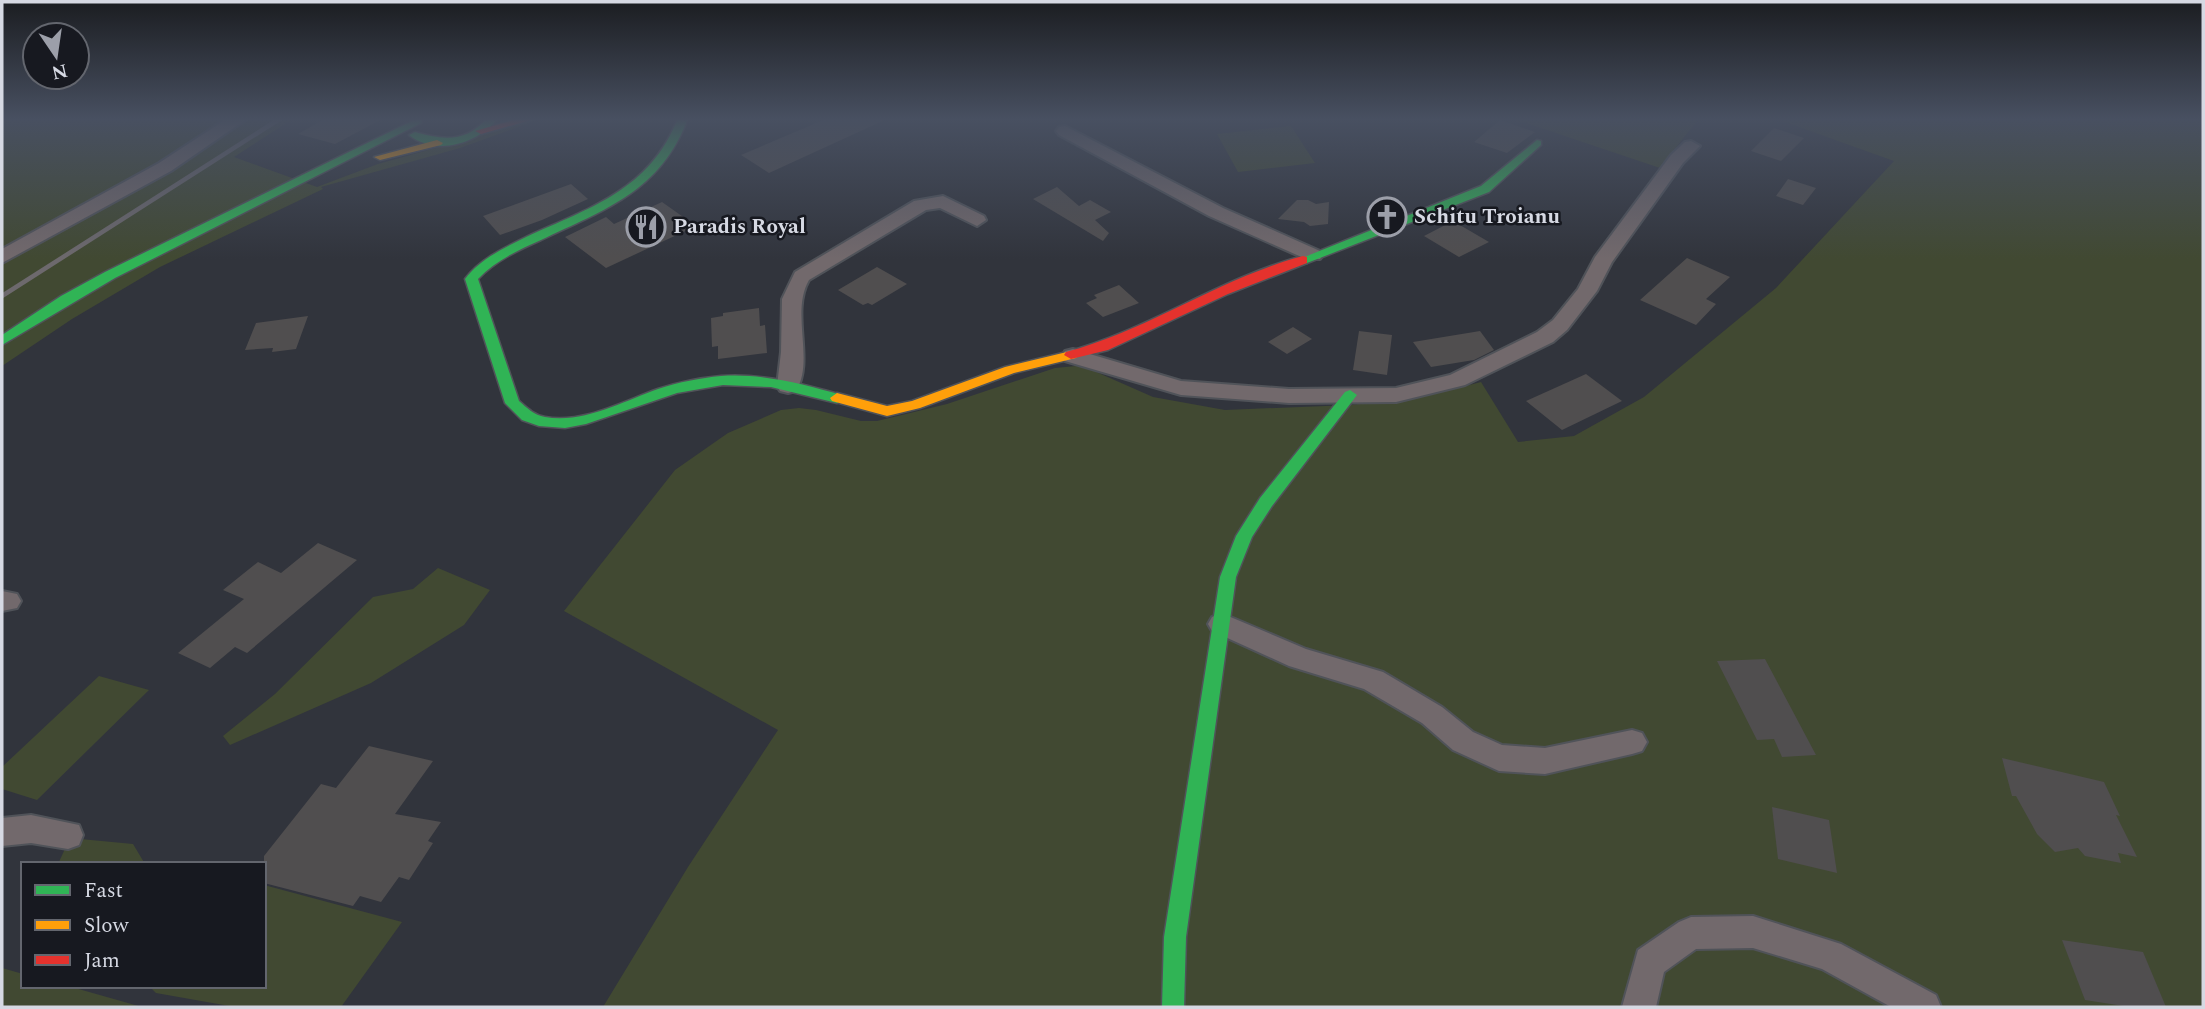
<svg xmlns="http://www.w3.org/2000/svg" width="2205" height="1009" font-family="Spectral,serif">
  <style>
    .green { fill: #414932 }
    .building { fill: #504e4f }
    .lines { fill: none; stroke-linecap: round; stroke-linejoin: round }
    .street-casing { stroke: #505359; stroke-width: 4 }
    .fast-casing { stroke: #505359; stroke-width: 3 }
    .slow-casing { stroke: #505359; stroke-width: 3 }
    .jam-casing { stroke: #505359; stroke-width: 3 }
    .street { fill: #72696c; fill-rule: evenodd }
    .fast { fill: #30b455; fill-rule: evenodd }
    .slow { fill: #ff9f0a; fill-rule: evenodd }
    .jam { fill: #e5322d; fill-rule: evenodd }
    .rail { stroke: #6d696d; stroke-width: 4.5 }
    .labels { text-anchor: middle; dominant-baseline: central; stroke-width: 5; stroke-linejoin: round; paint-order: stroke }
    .far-poi-label { font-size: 21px; font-weight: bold; fill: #d6d9e3; stroke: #171920; text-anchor: start }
  </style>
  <rect width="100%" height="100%" fill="#31343c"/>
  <g class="green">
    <polygon points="2,118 294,118 234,157 317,187 378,164 543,118 460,148 321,187 323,189 160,267 72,319 2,366"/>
    <polygon points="1511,118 1699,118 1660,168"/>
    <polygon points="1774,118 2203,118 2203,1007 603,1007 688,867 778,730 564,611 675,470 728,433 781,410 799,408 816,410 861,421 877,421 947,404 1055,368 1076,366 1094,371 1153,397 1225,410 1350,405 1427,396 1481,382 1518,442 1574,436 1644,397 1776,288 1894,161"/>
    <polygon points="1291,126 1315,163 1238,172 1217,134"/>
    <polygon points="438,568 490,590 464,625 371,683 230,745 223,736 275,694 373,597 413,589"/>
    <polygon points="99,676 149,690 37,800 2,789 2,767"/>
    <polygon points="70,838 133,844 145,864 58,864"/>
    <polygon points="264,885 402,922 341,1007 235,1007 156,993 149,986 264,986"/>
    <polygon points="2,968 23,974 23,986 68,986 142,1007 2,1007"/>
  </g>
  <g class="building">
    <polygon points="326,118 384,118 335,144 298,134"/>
    <polygon points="828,118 889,118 769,173 741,155"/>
    <polygon points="1500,120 1535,132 1507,153 1474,142"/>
    <polygon points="1774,128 1804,138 1781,161 1751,151"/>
    <polygon points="1788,179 1816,188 1803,205 1776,196"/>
    <polygon points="571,184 588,199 542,220 500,235 483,216"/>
    <polygon points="1057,187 1079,206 1090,200 1111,212 1095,220 1109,233 1103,241 1033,199"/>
    <polygon points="1297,200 1308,200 1316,204 1329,202 1328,224 1310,226 1304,222 1278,219"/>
    <polygon points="662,202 696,226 606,268 565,237 606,217 614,224"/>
    <polygon points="1453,221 1489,242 1459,257 1424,236"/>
    <polygon points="1687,258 1730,277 1706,299 1716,304 1696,325 1640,300"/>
    <polygon points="877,267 907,284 872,305 868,303 863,305 838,290"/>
    <polygon points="1119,285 1139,303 1103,317 1086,303 1097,298 1094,295"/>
    <polygon points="759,308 760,326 765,325 767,353 718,359 718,346 712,347 711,318 723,316 723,313"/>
    <polygon points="308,316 296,349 272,352 273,348 245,350 256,323"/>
    <polygon points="1293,327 1312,339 1287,354 1268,342"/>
    <polygon points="1359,331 1392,335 1387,375 1353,370"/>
    <polygon points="1480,331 1494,350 1474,360 1431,367 1413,342"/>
    <polygon points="1586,374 1622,401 1562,430 1526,401"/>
    <polygon points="318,543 357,560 247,653 235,647 210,668 178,653 244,599 223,590 258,562 281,573"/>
    <polygon points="1765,659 1816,755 1782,757 1774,739 1757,740 1717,661"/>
    <polygon points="369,746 433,761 395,814 441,822 428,841 433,843 409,880 399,877 381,902 360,896 353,906 264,883 264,856 321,784 336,788"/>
    <polygon points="2002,758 2104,782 2120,816 2116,815 2137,857 2118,853 2121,863 2085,856 2078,848 2055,852 2037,834 2016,796 2012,796"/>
    <polygon points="1772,807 1829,820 1837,873 1778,859"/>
    <polygon points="2062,940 2143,952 2166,1007 2130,1007 2085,1000"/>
  </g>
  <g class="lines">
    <g class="street-casing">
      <g id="street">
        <polygon points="228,118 248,118 171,171 2,263 2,249 159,163"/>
        <polygon points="1065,126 1223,208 1320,251 1323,255 1320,259 1306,259 1209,216 1059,135 1056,131 1059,127"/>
        <polygon points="1691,141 1700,146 1683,163 1612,262 1597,291 1567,330 1553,342 1465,385 1396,402 1289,403 1181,395 1065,361 1062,356 1065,351 1073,349 1181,381 1289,389 1396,388 1450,375 1537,332 1553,320 1578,289 1595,257 1671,155 1685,142"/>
        <path d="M943,196L984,216L986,220L977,226L940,208L926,210L809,280C790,313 815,360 796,391L788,393L780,391L777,386L781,352L782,299L795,272L914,201Z"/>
        <polygon points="2,591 17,594 21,601 17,608 2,611"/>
        <polygon points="1221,613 1306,649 1383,672 1442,707 1473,732 1502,745 1545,748 1632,730 1642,733 1647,742 1642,751 1632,754 1545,774 1499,771 1453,750 1422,723 1364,689 1289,666 1212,631 1208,624 1212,617"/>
        <polygon points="31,815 79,825 83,835 79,845 68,849 31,843 2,846 2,818"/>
        <polygon points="1753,916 1841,944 1936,995 1941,1007 1891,1007 1822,969 1753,948 1696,949 1664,972 1656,1007 1622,1007 1638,950 1679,922 1691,917"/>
      </g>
    </g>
    <g class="fast-casing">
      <g id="fast">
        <polygon points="418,118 422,121 421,123 115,278 2,345 2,335 61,296 105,272"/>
        <path d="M487,118H498C479,143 437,157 409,135L415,132C443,140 466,143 487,118Z"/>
        <path d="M678,118H688C661,191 606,209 541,240C518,250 495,261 478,279L519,401C527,408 534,415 545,417C583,424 624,401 658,389C679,382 700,378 721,376C762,373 803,384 842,395L844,398L837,403L771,387L723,385L677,393L586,424L565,428L539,426L522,420L505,403L465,279C480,259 504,248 526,237C591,207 650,190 678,118Z"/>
        <polygon points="1537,140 1541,141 1541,145 1489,192 1307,263 1303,264 1297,260 1481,186"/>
        <polygon points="1350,390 1357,395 1272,506 1252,537 1236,577 1186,937 1184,1007 1162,1007 1164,937 1220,577 1236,536 1260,498 1345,392"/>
      </g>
    </g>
    <g class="slow-casing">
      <g id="slow">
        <polygon points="437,140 443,143 441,145 380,160 374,157"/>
        <polygon points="1071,351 1076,352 1078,355 1076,358 1014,373 920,408 887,416 832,401 830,398 837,393 887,406 912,401 1005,367"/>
      </g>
    </g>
    <g class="jam-casing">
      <g id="jam">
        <polygon points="520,118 538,118 481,134 475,131"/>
        <path d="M1303,256L1307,257V263L1228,294L1108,350L1071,359L1064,355L1066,352C1149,330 1220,278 1303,256Z"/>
      </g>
    </g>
    <use href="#street" class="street"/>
    <use href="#fast" class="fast"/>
    <use href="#slow" class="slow"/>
    <use href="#jam" class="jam"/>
    <polyline class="rail" points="2,296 281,118"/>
  </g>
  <linearGradient id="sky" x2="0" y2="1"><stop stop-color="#1b1d21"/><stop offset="0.46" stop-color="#485061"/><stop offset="1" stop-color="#485061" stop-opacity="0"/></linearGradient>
  <rect width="2205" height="259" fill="url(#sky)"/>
  <defs>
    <g id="church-ring" transform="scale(2.0125)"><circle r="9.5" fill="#171920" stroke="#9c9fa9" stroke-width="1.5"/><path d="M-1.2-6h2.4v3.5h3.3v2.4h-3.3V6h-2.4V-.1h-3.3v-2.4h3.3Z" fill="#9c9fa9"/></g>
    <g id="restaurant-ring" transform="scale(2.0125)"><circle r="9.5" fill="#171920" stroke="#9c9fa9" stroke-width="1.5"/><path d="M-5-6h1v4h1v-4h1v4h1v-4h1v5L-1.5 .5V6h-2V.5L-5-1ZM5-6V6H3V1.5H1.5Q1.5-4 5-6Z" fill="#9c9fa9"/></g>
  </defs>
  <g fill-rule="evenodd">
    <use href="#church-ring" x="1387" y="217"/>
    <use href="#restaurant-ring" x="646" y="227"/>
  </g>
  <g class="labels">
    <g class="far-poi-label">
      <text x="1414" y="217">Schitu Troianu</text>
      <text x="673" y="227">Paradis Royal</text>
    </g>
  </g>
  <rect width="2205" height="1009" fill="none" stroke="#d6d9e3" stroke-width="7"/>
  <rect x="21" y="862" width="245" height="126" fill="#171920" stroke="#63666e" stroke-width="2"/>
  <rect x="35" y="885" width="35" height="10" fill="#30b455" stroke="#63666e" stroke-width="2"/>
  <text x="84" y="897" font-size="21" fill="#d6d9e3">Fast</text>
  <rect x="35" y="920" width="35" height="10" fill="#ff9f0a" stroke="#63666e" stroke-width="2"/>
  <text x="84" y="932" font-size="21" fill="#d6d9e3">Slow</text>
  <rect x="35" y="955" width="35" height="10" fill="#e5322d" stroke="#63666e" stroke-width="2"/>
  <text x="84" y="967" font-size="21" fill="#d6d9e3">Jam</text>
  <g transform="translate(56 56) rotate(167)"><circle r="33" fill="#171920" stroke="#63666e" stroke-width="2"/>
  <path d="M0-5L12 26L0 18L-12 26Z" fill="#9c9fa9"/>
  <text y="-10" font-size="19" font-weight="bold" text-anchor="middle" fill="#d6d9e3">N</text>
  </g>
</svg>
